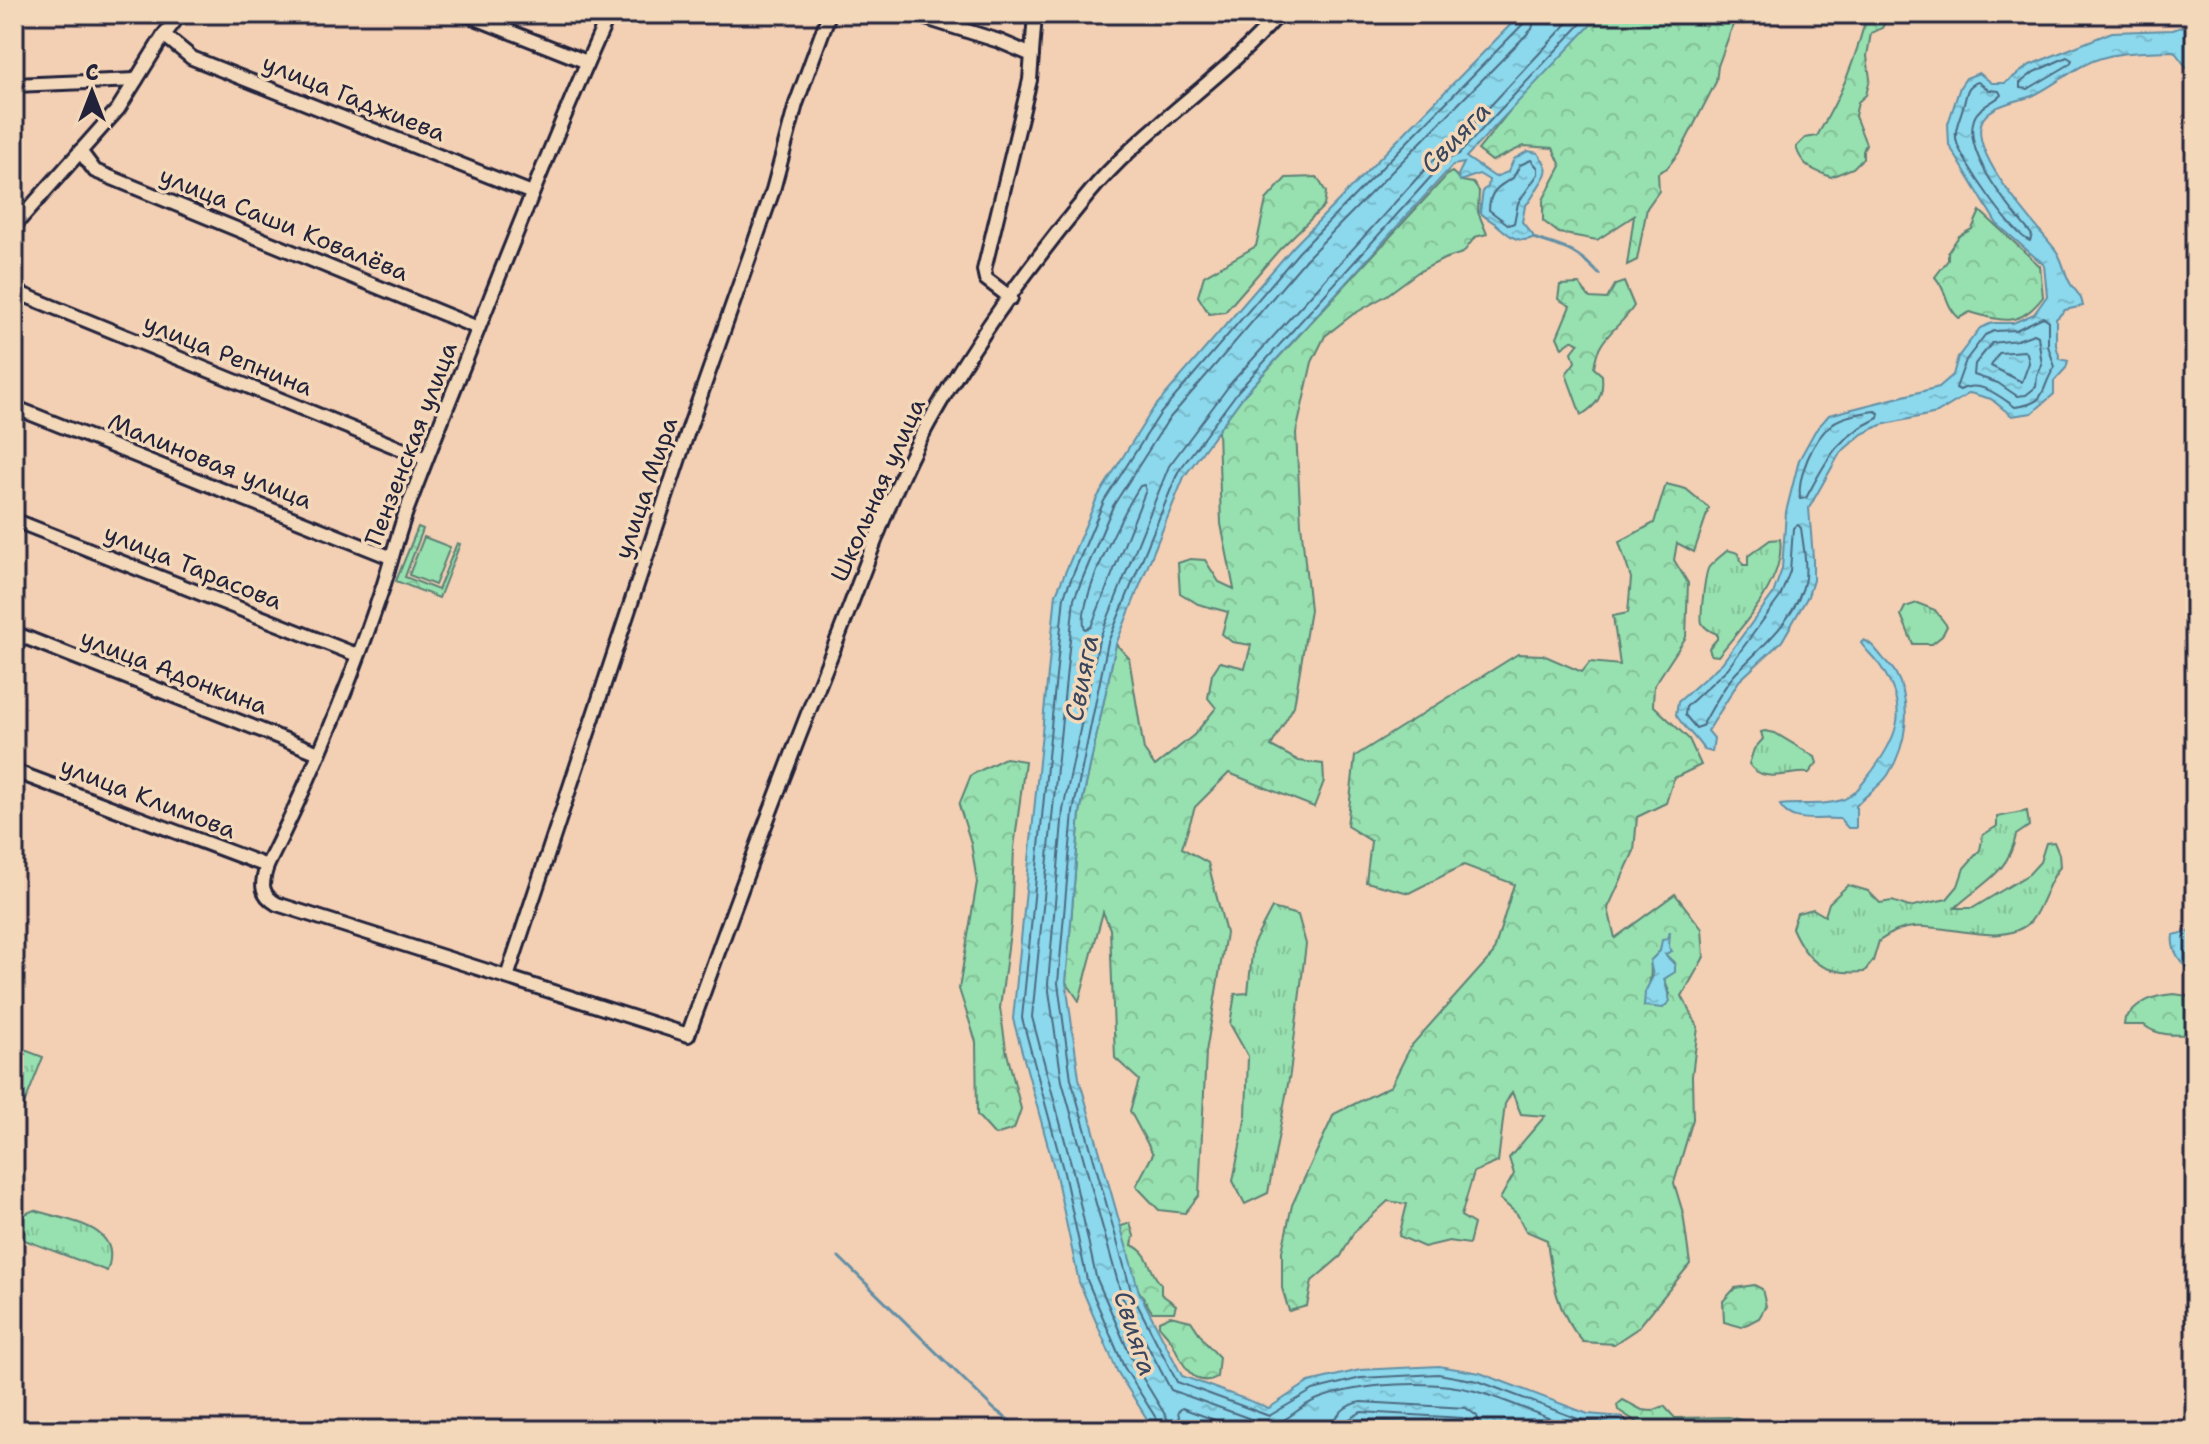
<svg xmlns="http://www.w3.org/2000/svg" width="2209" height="1444" font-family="'Shantell Sans',sans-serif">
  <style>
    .grass { fill: url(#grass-tufts); stroke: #5c8175; stroke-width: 2 }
    .forest { fill: url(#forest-crowns); stroke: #5c8175; stroke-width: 2; fill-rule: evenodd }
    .pitch { fill: #97e0af; stroke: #5c8175; stroke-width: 2 }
    .water { fill: url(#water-ripples); stroke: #628fa5; stroke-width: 2 }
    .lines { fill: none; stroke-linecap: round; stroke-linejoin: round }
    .shore { stroke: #4c6b82; stroke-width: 2 }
    .stream { stroke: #628fa5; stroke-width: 3 }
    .minor-casing { stroke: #22223b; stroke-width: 18 }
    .minor { stroke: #f3d8ba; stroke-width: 12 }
    .labels { text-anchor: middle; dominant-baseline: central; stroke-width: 7; stroke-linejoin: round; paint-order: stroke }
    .street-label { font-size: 24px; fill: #22223b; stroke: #f3d8ba }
    .water-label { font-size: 26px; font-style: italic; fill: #37465e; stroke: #f3d8ba }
  </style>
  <defs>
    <pattern id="grass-tufts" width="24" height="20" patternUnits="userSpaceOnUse" patternTransform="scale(2)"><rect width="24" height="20" fill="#97e0af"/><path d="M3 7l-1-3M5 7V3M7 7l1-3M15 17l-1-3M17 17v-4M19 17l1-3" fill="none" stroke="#82c097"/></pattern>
    <pattern id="forest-crowns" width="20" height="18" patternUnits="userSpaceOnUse" patternTransform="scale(2)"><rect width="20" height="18" fill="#97e0af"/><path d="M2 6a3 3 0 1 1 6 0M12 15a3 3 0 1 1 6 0" fill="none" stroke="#82c097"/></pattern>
    <pattern id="water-ripples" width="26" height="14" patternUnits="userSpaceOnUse" patternTransform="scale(2)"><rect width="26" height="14" fill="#8cd8ec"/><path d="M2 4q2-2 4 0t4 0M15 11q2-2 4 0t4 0" fill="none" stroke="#78b9cb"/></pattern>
  </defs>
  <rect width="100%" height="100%" fill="#f3cfb4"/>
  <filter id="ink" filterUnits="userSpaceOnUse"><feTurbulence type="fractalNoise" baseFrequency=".0125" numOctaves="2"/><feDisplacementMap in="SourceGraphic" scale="16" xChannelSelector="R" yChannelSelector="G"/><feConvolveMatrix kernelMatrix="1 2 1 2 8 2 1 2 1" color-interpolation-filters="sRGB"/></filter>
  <g filter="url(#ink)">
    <g class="grass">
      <path d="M1780,539C1786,579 1742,627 1718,656L1711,655L1709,648L1717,639V634C1712,632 1705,629 1702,623C1700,617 1705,572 1709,567C1714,561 1722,555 1728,550L1738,553L1743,565H1748V556L1770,540Z"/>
      <polygon points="1917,603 1935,610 1947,626 1942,636 1932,644 1913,644 1901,615 1905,607"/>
      <path d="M1765,731L1775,733L1815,757L1817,763L1809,773C1789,771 1763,785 1749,764L1754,749L1763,739L1761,732Z"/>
      <path d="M2027,811L2029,826L2016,835C2008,875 1981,883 1955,908H1973L2029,874L2040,862L2046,843L2054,842L2059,854L2060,867C2047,882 2042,909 2030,922C2002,949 1946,923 1913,927C1899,928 1890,934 1879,941L1873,961L1864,972C1825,975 1808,964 1792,928L1797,913L1813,909L1825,916L1829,903L1848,885L1868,891L1880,903L1892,901L1909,907L1947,899L1958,886L1964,868L1980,850L1983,835L1997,826V817Z"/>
      <polygon points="1272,908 1298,915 1306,944 1290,1073 1268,1193 1245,1204 1233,1181 1246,1115 1248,1056 1230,1024 1235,994 1248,993 1253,944"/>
      <polygon points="14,1046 43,1057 14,1130"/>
      <path d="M34,1210C66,1221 125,1225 107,1271L14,1236V1213L25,1214Z"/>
    </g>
    <g class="forest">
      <polygon points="1588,14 1737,14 1718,66 1716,82 1681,150 1667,168 1658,173 1659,191 1647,208 1637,260 1627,265 1634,216 1597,240 1559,233 1543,221 1543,200 1561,166 1553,148 1524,146 1492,161 1478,150"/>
      <path d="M1867,14H1889L1882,28L1871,33L1867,56L1870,79L1866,95L1858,102L1855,116L1866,144L1863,151V158L1853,168L1831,177C1812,170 1802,166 1796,147L1805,138L1817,136C1842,94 1855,61 1867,14Z"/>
      <polygon points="1452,172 1462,181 1473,183 1479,191 1478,212 1487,234 1475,237 1463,253 1444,259 1418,272 1387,295 1352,315 1325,336 1312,362 1296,433 1301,523 1310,610 1294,706 1271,746 1299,761 1323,764 1324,781 1314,807 1229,773 1195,807 1182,848 1208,863 1226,933 1206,1052 1199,1195 1185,1213 1159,1210 1136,1186 1153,1154 1130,1111 1139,1080 1115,1058 1110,929 1103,912 1079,1001 1066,982 1080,813 1116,644 1129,658 1144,750 1155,766 1194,735 1216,708 1208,698 1212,674 1220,662 1245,668 1251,645 1232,642 1222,634 1228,612 1198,604 1180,593 1178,563 1190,559 1205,560 1219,582 1234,589 1221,524 1218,430 1244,395 1448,174"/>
      <polygon points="1317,177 1326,192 1324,206 1279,250 1225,312 1209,314 1198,296 1204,276 1256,246 1266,200 1286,178"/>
      <path d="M1980,211L2040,266L2043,297C2020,327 2003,322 1970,312L1959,318C1945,306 1948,292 1935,277L1948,260V252L1959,236L1972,229Z"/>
      <path d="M1624,282L1634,306C1619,329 1597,337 1594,368L1602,375C1604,395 1598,405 1581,415L1566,374L1575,362L1572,352L1579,343L1573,340L1562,348L1557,337L1570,306L1558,299L1560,285L1579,284L1590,298L1607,299L1615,285Z"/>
      <path d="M1666,484L1686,489L1709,508L1694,552L1677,543L1674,560L1688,583L1686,637L1654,686L1653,705L1689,739L1701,765L1674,778L1666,803L1637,817L1634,851L1608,908L1615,938L1675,894L1702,929L1704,957L1682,996L1698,1027L1692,1076L1693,1119L1674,1183L1683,1213L1690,1264L1638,1328L1614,1344L1583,1342C1556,1312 1552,1279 1547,1240L1526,1231L1517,1214L1500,1199L1514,1174L1509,1158L1545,1116L1521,1114L1512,1092L1505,1104L1498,1162L1474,1172L1461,1216L1474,1224L1469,1244L1449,1241L1424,1247L1399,1236L1407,1204L1388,1201L1354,1232L1341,1256L1312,1281L1307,1306L1289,1311L1282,1288V1251L1292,1205L1334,1114L1391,1086L1411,1046L1493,954L1514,884L1464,865L1409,893L1366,882L1371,841L1347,826L1355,756L1518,654L1543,655L1582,672L1590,662L1620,665L1613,616L1628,613L1631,578L1619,542L1654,523ZM1669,934V951L1665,954L1675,964V971L1664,979L1670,994L1644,1006C1647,991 1653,977 1650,961L1660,951Z"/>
      <polygon points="418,527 423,529 405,577 438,590 457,543 460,544 439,598 396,581"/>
      <polygon points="1005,758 1025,761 1014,848 1011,925 1000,1008 1006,1049 1021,1109 1014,1129 995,1135 977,1115 976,1042 959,989 977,882 971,843 959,805 971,775"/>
      <path d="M2174,994L2195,997V1034C2178,1035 2158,1037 2144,1025H2124L2125,1018C2142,1001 2150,996 2174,994Z"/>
      <path d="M1130,1223L1134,1236L1132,1245C1152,1254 1148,1272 1161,1284V1294L1176,1305L1174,1312H1152L1129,1275L1119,1227Z"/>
      <polygon points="1754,1285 1762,1289 1766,1306 1759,1318 1742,1327 1724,1322 1723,1301 1735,1288"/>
      <path d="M1170,1316L1191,1321L1206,1343L1219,1357L1217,1377C1192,1391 1180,1358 1172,1342C1168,1336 1163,1331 1159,1326V1321Z"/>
      <polygon points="1623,1400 1642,1410 1652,1411 1664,1406 1675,1418 1729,1417 1780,1430 1649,1430 1618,1410 1617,1405"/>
    </g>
    <polygon class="pitch" points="424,537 450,547 435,585 409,575"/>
    <g class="water">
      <path d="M1521,14H1601L1466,157L1495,177L1508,172L1514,159L1528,151L1538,153C1552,173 1547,171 1537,189C1532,197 1532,200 1525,206L1522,222L1533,235V238C1517,244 1509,235 1497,225C1491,220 1485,218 1480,212L1483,190L1488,187L1489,180L1479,174L1460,181L1458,175L1464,163L1453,165L1244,395L1184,477L1116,644L1080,813L1066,982L1079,1078L1139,1292L1182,1376L1269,1408L1309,1382L1360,1370L1439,1366L1480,1373L1588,1414L1622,1417L1636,1430H1477L1469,1426L1360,1420L1347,1430H1154L1117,1371L1079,1282L1056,1175L1013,1019L1056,594L1097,498L1153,409L1293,247Z"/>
      <path d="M2195,22V72L2187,68L2174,51C2145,52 2110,51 2084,65C2066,74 2050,88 2032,96C2016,102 1993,104 1983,119C1965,150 2036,225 2054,248C2064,259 2064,276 2072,286C2078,294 2081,295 2083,306L2065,310L2056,319V345L2060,359L2068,361L2066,368L2054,381V394L2032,413L2012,416L1991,399L1970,393L1937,413L1881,425L1862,434L1840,453L1809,508L1813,558V580L1808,596L1782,641L1739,681L1708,731L1714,738L1712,752L1704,750C1696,737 1685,729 1676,715L1678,702L1722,663L1773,594L1782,569L1786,512L1799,460L1815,431L1829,415L1939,387L1953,375L1958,357L1980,328L1992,323H2013L2034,314L2047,296L2044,265L1997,224L1949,145L1948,124L1960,87L1966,78L1979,73L1992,83H2005L2030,65L2112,32L2173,30Z"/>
      <path d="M1864,640C1873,644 1876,650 1882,657C1886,662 1891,666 1895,672C1913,704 1907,745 1888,775C1880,787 1865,795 1856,806V828H1848L1840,819C1821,817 1790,825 1780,805C1801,802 1821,807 1842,800C1855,796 1865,780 1873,770C1900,733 1908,708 1881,667C1875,658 1867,652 1861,643Z"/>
      <path d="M2195,930V974C2183,967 2170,950 2173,935Z"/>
      <polygon points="1670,932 1669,947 1672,951 1665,954 1675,965 1675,972 1664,979 1670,1001 1663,1008 1644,1006 1645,992 1653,976 1650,961 1660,951 1662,940 1667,939"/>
    </g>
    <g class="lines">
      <g class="shore">
        <path d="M1576,14L1452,147L1439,154L1231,383L1169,466L1099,640L1063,810L1048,984L1062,1081L1122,1297L1171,1390L1270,1426C1288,1422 1300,1405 1318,1399C1360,1383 1432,1379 1475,1391C1510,1401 1544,1417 1578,1430"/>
        <polyline points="1590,14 1459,154 1446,160 1239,390 1178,472 1108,642 1073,812 1058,983 1071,1079 1132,1294 1177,1382 1269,1416 1313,1390 1361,1378 1438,1374 1478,1381 1586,1422 1618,1425 1624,1430"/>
        <polygon points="2067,57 2072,60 2070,64 2028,89 2020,88 2020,83 2034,72"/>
        <path d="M1978,82L1989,90L1999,91L2001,95C1993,103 1978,107 1974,119C1962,154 2012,210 2032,235L2030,241C2012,234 1963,162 1957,143C1953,130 1960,119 1963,107C1967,96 1965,86 1978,82Z"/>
        <path d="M1531,160L1538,168V174L1518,203L1514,223L1509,225L1489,210C1489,192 1498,186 1513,178L1520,165Z"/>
        <path d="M2043,317L2048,320V346L2055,367C2039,389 2050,403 2015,407C1999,396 1980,379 1960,390L1956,388L1966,360L1985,335L1994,331L2016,330Z"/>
        <polygon points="2034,334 2038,336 2042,365 2037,376 2036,387 2026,395 2017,396 1998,383 1974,375 1975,364 1992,343 2017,340"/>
        <polygon points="2024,351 2027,353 2029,363 2022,382 1991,366 1999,353"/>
        <path d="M1875,411L1879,413L1878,418C1835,439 1828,458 1806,498L1800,499C1797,476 1813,439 1832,424C1842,416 1862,413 1875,411Z"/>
        <path d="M1144,485L1146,490L1091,627L1085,629C1075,605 1124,510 1140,486Z"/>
        <path d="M1798,525L1801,528C1803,544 1807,561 1805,578C1799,617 1761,647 1736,673C1722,688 1712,709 1702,726L1696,728L1685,715L1686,707L1728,668L1780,597L1790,571L1793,528Z"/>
        <polyline points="1160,1430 1159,1423 1124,1367 1087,1280 1064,1173 1022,1018 1064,596 1104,501 1160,414 1299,252 1524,23 1526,14"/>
        <polyline points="1170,1430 1167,1418 1133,1362 1096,1277 1073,1171 1032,1017 1074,599 1113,506 1168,420 1306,259 1532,29 1536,14"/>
        <polyline points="1182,1430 1178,1412 1182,1408 1242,1430"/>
        <path d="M1333,1430C1334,1415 1346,1404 1361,1402L1466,1408L1477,1416L1481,1430"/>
        <polyline points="1343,1430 1346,1421 1361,1412 1463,1418 1470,1423 1471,1430"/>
      </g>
      <g class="stream">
        <path d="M1533,238C1564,248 1576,249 1599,274"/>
        <polyline points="839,1257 994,1409 1022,1430"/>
      </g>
      <g class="minor-casing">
        <g id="minor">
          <polyline points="465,14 587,62"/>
          <path d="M609,14C566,108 528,203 490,299C462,370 433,440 406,512C397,537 391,562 383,587C351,682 312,776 267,866C261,884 260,894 277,904L688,1035C736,901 786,767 839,635C867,564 891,490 928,424C973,343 1028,267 1087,196C1143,128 1221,81 1279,14"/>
          <polyline points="913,14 999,41 1032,55"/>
          <polyline points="164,35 192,58 532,193"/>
          <polyline points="14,85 136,80"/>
          <polyline points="80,151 95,171 478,328"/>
          <polyline points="14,226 118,109 164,35 180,14"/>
          <polyline points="14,291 426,459"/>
          <polyline points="1011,298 986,279 984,270 1030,80 1035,14"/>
          <polyline points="14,407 390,557"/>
          <polyline points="14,520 357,655"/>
          <polyline points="14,633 319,753"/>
          <polyline points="14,771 267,866"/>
          <polyline points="507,977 688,431 773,190 796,104 829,14"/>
        </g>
      </g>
      <use href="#minor" class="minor"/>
    </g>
  </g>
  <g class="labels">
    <g class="street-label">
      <text transform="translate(354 98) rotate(22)">улица Гаджиева</text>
      <text transform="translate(284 224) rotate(22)">улица Саши Ковалёва</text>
      <text transform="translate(228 355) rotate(22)">улица Репнина</text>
      <text transform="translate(411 444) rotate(-69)">Пензенская улица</text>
      <text transform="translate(210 461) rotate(22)">Малиновая улица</text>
      <text transform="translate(646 488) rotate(-71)">улица Мира</text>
      <text transform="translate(878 490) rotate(-66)">Школьная улица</text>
      <text transform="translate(193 567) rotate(22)">улица Тарасова</text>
      <text transform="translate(174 672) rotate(21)">улица Адонкина</text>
      <text transform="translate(148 798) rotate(21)">улица Климова</text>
    </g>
    <g class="water-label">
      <text transform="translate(1455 137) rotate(-46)">Свияга</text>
      <text transform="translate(1081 678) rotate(-79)">Свияга</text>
      <text transform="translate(1136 1333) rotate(72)">Свияга</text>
    </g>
  </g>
  <rect width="2209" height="1444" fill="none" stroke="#f3d8ba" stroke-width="48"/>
  <rect x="24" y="24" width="2161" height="1396" fill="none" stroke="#22223b" stroke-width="3" filter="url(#ink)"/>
  <g transform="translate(92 92)" stroke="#f3d8ba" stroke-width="6" paint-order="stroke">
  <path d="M0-6L14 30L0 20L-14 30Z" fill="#22223b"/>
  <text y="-12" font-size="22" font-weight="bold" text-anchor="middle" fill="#22223b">С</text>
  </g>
</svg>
